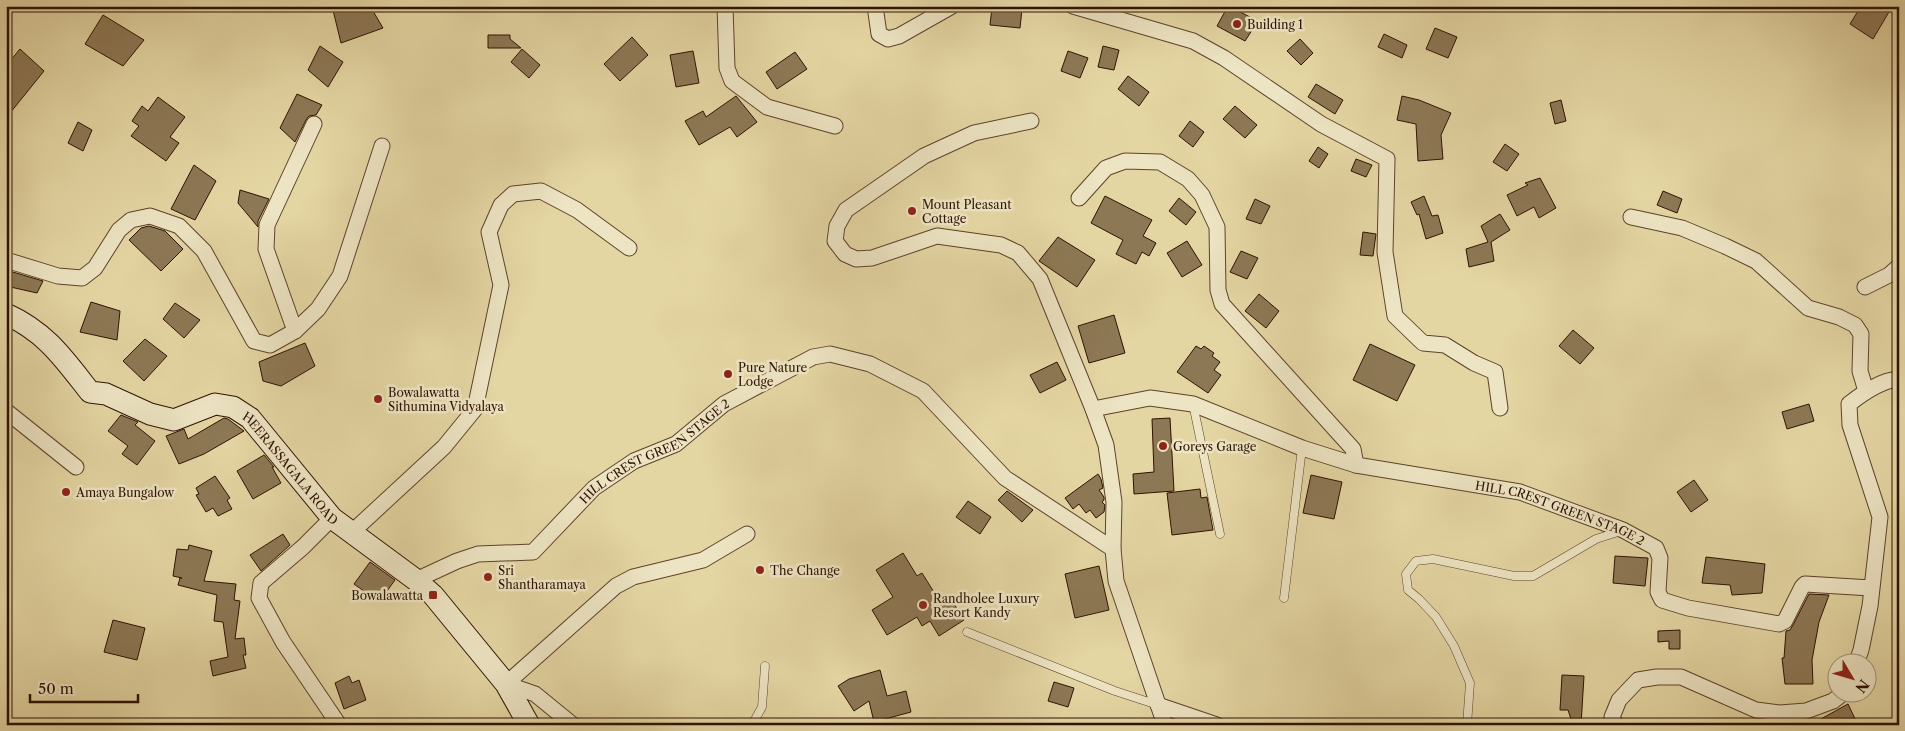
<svg xmlns="http://www.w3.org/2000/svg" width="1905" height="731" font-family="'Libre Caslon Text',serif">
  <style>
    .building { fill: #8d7855; stroke: #2e1201 }
    .lines { fill: none; stroke-linecap: round; stroke-linejoin: round }
    .lane-casing { stroke: #5c432a; stroke-width: 9 }
    .street-casing { stroke: #5c432a; stroke-width: 17 }
    .secondary-casing { stroke: #2e1201; stroke-width: 23 }
    .lane { stroke: #ede4c3; stroke-width: 8 }
    .street { stroke: #ede4c3; stroke-width: 15 }
    .secondary { stroke: #ede4c3; stroke-width: 21 }
    .poi-dot { fill: #8f2418; stroke: #ede4c3; stroke-width: 2 }
    .labels { text-anchor: middle; dominant-baseline: central; stroke-width: 5; stroke-linejoin: round; paint-order: stroke }
    .poi-label { font-size: 12px; fill: #2e1201; stroke: #ede4c3; text-anchor: start }
    .street-label { font-size: 12px; fill: #2e1201; stroke: #ede4c3 }
  </style>
  <rect width="100%" height="100%" fill="#e4d6a3"/>
  <filter id="stains"><feTurbulence type="fractalNoise" baseFrequency=".004" numOctaves="4"/><feColorMatrix values="0 0 0 0 .2 0 0 0 0 .09 0 0 0 0 .02 0 0 0 .5 -.17"/></filter>
  <radialGradient id="worn" r=".72"><stop offset=".6" stop-color="#630" stop-opacity="0"/><stop offset="1" stop-color="#630" stop-opacity=".3"/></radialGradient>
  <g class="building">
    <polygon points="332,6 370,6 383,28 341,43"/>
    <polygon points="1228,6 1258,21 1245,41 1217,26"/>
    <polygon points="1861,6 1880,6 1889,12 1873,39 1850,24"/>
    <polygon points="992,7 1022,9 1020,28 990,25"/>
    <polygon points="103,15 144,40 123,66 85,44"/>
    <polygon points="1435,28 1457,37 1448,58 1426,49"/>
    <polygon points="1384,34 1407,45 1402,58 1378,47"/>
    <polygon points="488,35 510,35 510,39 521,48 488,48"/>
    <polygon points="632,37 648,55 620,81 604,64"/>
    <polygon points="1300,39 1313,53 1301,65 1287,51"/>
    <polygon points="320,46 343,62 328,87 308,70"/>
    <polygon points="1103,46 1119,50 1114,70 1098,67"/>
    <polygon points="20,49 44,71 6,118 6,66"/>
    <polygon points="522,49 540,65 529,78 511,62"/>
    <polygon points="693,51 699,83 676,87 670,55"/>
    <polygon points="1068,51 1088,58 1080,78 1061,71"/>
    <polygon points="795,52 807,69 777,89 766,72"/>
    <polygon points="1128,76 1149,92 1139,106 1118,89"/>
    <polygon points="1316,84 1343,100 1335,114 1308,97"/>
    <polygon points="297,94 322,105 316,115 309,116 306,120 295,142 280,128"/>
    <polygon points="736,96 757,122 737,137 730,127 699,145 685,121 703,111 706,117"/>
    <polygon points="1402,96 1419,100 1451,113 1441,135 1443,159 1418,161 1416,124 1397,120"/>
    <polygon points="158,97 185,117 170,137 179,143 166,161 131,136 139,126 132,121 142,106 148,111"/>
    <polygon points="1561,100 1566,121 1555,124 1550,103"/>
    <polygon points="1235,106 1257,125 1245,138 1223,119"/>
    <polygon points="1190,121 1204,132 1193,147 1179,136"/>
    <polygon points="78,122 92,130 83,151 68,143"/>
    <polygon points="1505,144 1519,154 1507,171 1493,162"/>
    <polygon points="1318,147 1328,154 1319,168 1309,161"/>
    <polygon points="1356,159 1372,165 1366,177 1351,171"/>
    <polygon points="194,165 216,181 195,220 171,209"/>
    <polygon points="1540,178 1556,208 1539,218 1534,207 1517,216 1507,195 1528,185 1525,183"/>
    <polygon points="240,190 269,199 258,221 258,227 238,203"/>
    <polygon points="1663,191 1682,199 1677,213 1657,205"/>
    <polygon points="1105,196 1152,220 1143,236 1156,243 1149,256 1142,252 1136,264 1116,254 1123,240 1091,223"/>
    <polygon points="1424,196 1432,216 1438,215 1443,233 1426,239 1419,214 1417,215 1411,202"/>
    <polygon points="1179,198 1196,212 1186,225 1169,211"/>
    <polygon points="1255,199 1270,206 1261,224 1246,219"/>
    <polygon points="1500,214 1510,230 1491,242 1494,261 1469,267 1466,249 1488,242 1481,226"/>
    <polygon points="149,226 165,231 183,249 161,271 129,240 141,228"/>
    <polygon points="1363,232 1376,234 1373,256 1360,255"/>
    <polygon points="1058,237 1095,260 1077,287 1039,261"/>
    <polygon points="1187,241 1202,265 1182,277 1167,253"/>
    <polygon points="1241,251 1258,258 1247,279 1230,272"/>
    <polygon points="6,270 43,281 37,293 6,286"/>
    <polygon points="1259,294 1279,311 1266,328 1245,311"/>
    <polygon points="91,302 120,311 117,340 80,332"/>
    <polygon points="175,303 200,320 184,338 163,319"/>
    <polygon points="1114,315 1125,353 1089,363 1078,326"/>
    <polygon points="1573,330 1594,348 1580,364 1559,346"/>
    <polygon points="145,339 167,356 144,381 123,361"/>
    <polygon points="305,343 315,366 281,386 263,381 259,362"/>
    <polygon points="1370,344 1415,365 1397,401 1353,380"/>
    <polygon points="1196,346 1201,349 1204,346 1214,353 1212,356 1220,362 1214,370 1221,375 1208,393 1177,372"/>
    <polygon points="1057,362 1066,380 1040,393 1030,375"/>
    <polygon points="1809,404 1814,421 1787,429 1782,412"/>
    <polygon points="121,415 138,422 135,425 155,441 137,465 122,454 128,446 108,431"/>
    <polygon points="224,418 228,419 244,431 204,454 179,464 166,436 184,429 188,439"/>
    <polygon points="1170,418 1174,491 1134,494 1133,474 1154,472 1152,419"/>
    <polygon points="264,455 274,467 272,467 281,483 253,499 237,471"/>
    <polygon points="1098,474 1101,479 1103,488 1099,490 1104,497 1104,500 1102,502 1105,505 1104,512 1096,518 1090,510 1086,513 1079,504 1073,509 1065,498"/>
    <polygon points="1311,475 1342,482 1334,519 1303,513"/>
    <polygon points="215,476 230,498 227,500 232,509 218,516 213,508 206,512 196,495 199,494 196,488"/>
    <polygon points="1694,480 1708,500 1691,512 1677,492"/>
    <polygon points="1200,489 1201,498 1207,497 1213,530 1172,535 1167,493"/>
    <polygon points="1007,491 1033,510 1022,522 998,500"/>
    <polygon points="968,501 991,517 980,534 956,517"/>
    <polygon points="283,534 290,545 261,571 250,555"/>
    <polygon points="189,545 212,551 204,581 236,584 234,600 240,601 235,639 244,638 246,655 243,655 246,668 213,676 210,661 228,657 223,622 214,621 217,595 178,585 180,578 182,578 173,576 177,549 188,550"/>
    <polygon points="903,553 917,576 922,573 942,605 951,599 964,620 939,636 930,621 922,626 917,617 887,635 872,610 893,597 876,570"/>
    <polygon points="1615,556 1648,558 1645,586 1613,583"/>
    <polygon points="1706,557 1765,564 1762,593 1732,595 1730,585 1702,583"/>
    <polygon points="370,562 395,580 379,602 354,584"/>
    <polygon points="1099,566 1109,610 1075,618 1065,574"/>
    <polygon points="1809,594 1829,595 1819,622 1812,660 1813,684 1785,684 1782,658 1784,658 1786,631 1790,630 1793,625"/>
    <polygon points="113,620 145,628 137,660 104,652"/>
    <polygon points="1680,630 1680,649 1669,649 1669,641 1658,642 1658,631"/>
    <polygon points="880,670 887,696 906,691 911,712 874,722 869,701 854,711 838,686 849,679"/>
    <polygon points="1562,675 1584,676 1581,725 1573,725 1568,710 1560,710"/>
    <polygon points="349,676 352,683 359,680 366,700 344,709 335,683"/>
    <polygon points="1054,682 1074,688 1068,707 1048,701"/>
    <polygon points="1848,704 1858,725 1810,725"/>
  </g>
  <g class="lines">
    <g class="lane-casing">
      <g id="lane">
        <polyline points="1193,404 1220,534"/>
        <polyline points="1284,598 1302,448"/>
        <polyline points="967,632 1115,691 1158,705"/>
        <polyline points="752,725 762,707 765,666"/>
        <polyline points="1467,725 1470,683 1454,646 1436,617 1419,599 1408,590 1406,574 1416,561 1433,559 1514,576 1533,576 1596,539 1621,531"/>
      </g>
    </g>
    <g class="street-casing">
      <g id="street">
        <polyline points="725,6 727,68 732,81 767,107 835,126"/>
        <polyline points="875,6 879,34 888,39 899,36 952,6"/>
        <polyline points="1073,6 1193,41 1224,58 1321,124 1387,159 1385,252 1395,316 1423,343 1445,345 1474,363 1495,372 1500,408"/>
        <polyline points="1031,121 974,133 924,156 846,210 837,226 835,241 845,254 856,259 872,258 937,236 1001,245 1018,253 1040,279 1093,409 1106,445 1114,502 1113,549 1116,581 1165,725"/>
        <polyline points="1079,198 1106,168 1125,161 1160,162 1188,179 1202,195 1217,227 1218,290 1222,304 1353,449 1356,465"/>
        <polyline points="1631,217 1682,228 1725,246 1756,261 1808,308 1839,317 1855,325 1861,334 1860,371 1866,391"/>
        <polyline points="6,260 58,276 82,278 95,268 119,230 131,220 150,216 179,226 204,251 254,341 270,345 295,331 318,309 340,276 382,146"/>
        <polyline points="1865,287 1889,275 1899,266"/>
        <polyline points="295,331 266,249 267,225 314,124"/>
        <path id="s1" d="M1093,409L1150,398L1193,404L1302,448L1356,465L1520,492L1623,530L1656,548L1660,558L1658,592L1662,600L1688,608L1779,624L1785,621L1802,587L1805,584L1871,588"/>
        <polyline points="6,411 76,467"/>
        <polyline points="332,518 303,547 261,583 259,598 283,642 339,725"/>
        <polyline points="351,533 444,447 475,409 501,285 489,232 501,205 513,194 541,191 577,210 629,248"/>
        <path id="s2" d="M416,580L457,561L478,554L533,552L594,488L634,461L676,444L724,404L813,357L830,354L870,364L923,391L1005,478L1113,549"/>
        <path d="M1856,664L1861,650L1870,606L1880,517L1850,425L1849,404C1863,393 1881,380 1899,379"/>
        <polyline points="506,684 616,586 633,577 703,560 747,534"/>
        <polyline points="506,684 535,694 573,725"/>
        <polyline points="1158,705 1217,725"/>
        <polyline points="1616,725 1612,717 1619,700 1638,680 1657,677 1681,677 1756,710 1780,713 1806,711 1833,701 1842,694"/>
      </g>
    </g>
    <g class="secondary-casing">
      <g id="secondary">
        <path id="s3" d="M6,314C46,332 64,359 90,392L106,394L150,414L174,420L215,404L233,407L250,418L332,518L416,580L433,595L506,684L529,725"/>
      </g>
    </g>
    <use href="#lane" class="lane"/>
    <use href="#street" class="street"/>
    <use href="#secondary" class="secondary"/>
  </g>
  <g class="poi-dot">
    <circle cx="1237" cy="24" r="5"/>
    <circle cx="912" cy="211" r="5"/>
    <circle cx="728" cy="374" r="5"/>
    <circle cx="378" cy="399" r="5"/>
    <circle cx="1163" cy="446" r="5"/>
    <circle cx="66" cy="492" r="5"/>
    <circle cx="760" cy="570" r="5"/>
    <circle cx="488" cy="577" r="5"/>
    <rect x="428" y="590" width="10" height="10" rx="2.5"/>
    <circle cx="923" cy="605" r="5"/>
  </g>
  <g class="labels">
    <g class="poi-label">
      <text x="1247" y="24">Building 1</text>
      <text x="922" y="204">Mount Pleasant<tspan x="922" dy="14">Cottage</tspan></text>
      <text x="738" y="367">Pure Nature<tspan x="738" dy="14">Lodge</tspan></text>
      <text x="388" y="392">Bowalawatta<tspan x="388" dy="14">Sithumina Vidyalaya</tspan></text>
      <text x="1173" y="446">Goreys Garage</text>
      <text x="76" y="492">Amaya Bungalow</text>
      <text x="498" y="570">Sri<tspan x="498" dy="14">Shantharamaya</tspan></text>
      <text x="770" y="570">The Change</text>
      <text x="423" y="595" text-anchor="end">Bowalawatta</text>
      <text x="933" y="598">Randholee Luxury<tspan x="933" dy="14">Resort Kandy</tspan></text>
    </g>
    <g class="street-label">
      <text stroke="none"><textPath href="#s2" startOffset="282">HILL CREST GREEN STAGE 2</textPath></text>
      <text stroke="none"><textPath href="#s3" startOffset="352">HEERASSAGALA ROAD</textPath></text>
      <text stroke="none"><textPath href="#s1" startOffset="486">HILL CREST GREEN STAGE 2</textPath></text>
    </g>
  </g>
  <rect width="1905" height="731" fill="none" stroke="#e4d6a3" stroke-width="25"/>
  <rect x="8" y="8" width="1890" height="716" fill="none" stroke="#2e1201" stroke-width="2.5"/>
  <rect x="12" y="12" width="1880" height="706" fill="none" stroke="#2e1201"/>
  <g transform="translate(1852 678) rotate(128)"><circle r="24" fill="#ede4c3" stroke="#a19075"/>
  <path d="M0-4L9 19L0 12L-9 19Z" fill="#8f2418"/>
  <text y="-8" font-size="14" font-weight="bold" text-anchor="middle" fill="#2e1201">N</text>
  </g>
  <path d="M30 694v8h108v-8" fill="none" stroke="#2e1201" stroke-width="2.5"/>
  <text x="38" y="694" font-size="15" fill="#2e1201" stroke="#ede4c3" stroke-width="4" paint-order="stroke">50 m</text>
  <rect width="100%" height="100%" filter="url(#stains)"/>
  <rect width="100%" height="100%" fill="url(#worn)"/>
</svg>
